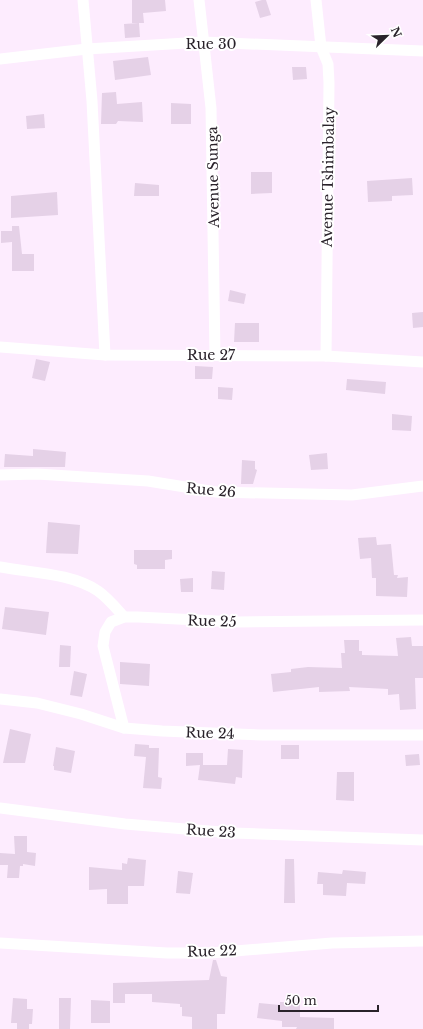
<svg xmlns="http://www.w3.org/2000/svg" width="423" height="1029" font-family="'Libre Baskerville',serif">
  <style>
    .building { fill: #e5d1e7 }
    .lines { fill: none; stroke-linecap: round; stroke-linejoin: round }
    .street { stroke: #fff; stroke-width: 11 }
    .labels { text-anchor: middle; dominant-baseline: central; stroke-width: 4; stroke-linejoin: round; paint-order: stroke }
    .street-label { font-size: 14px; fill: #29222a; stroke: #fff }
  </style>
  <rect width="100%" height="100%" fill="#fdecfe"/>
  <g class="building">
    <polygon points="132,0 165,0 166,11 143,13 144,23 132,23"/>
    <polygon points="262,0 266,0 271,15 260,18 255,2"/>
    <polygon points="139,23 140,37 125,38 124,24"/>
    <polygon points="148,57 151,75 115,80 113,61"/>
    <polygon points="292,67 306,67 307,79 293,80"/>
    <polygon points="116,92 117,104 142,102 143,122 118,121 116,124 101,124 102,93"/>
    <polygon points="171,103 191,104 191,124 171,124"/>
    <polygon points="44,114 45,128 27,129 26,116"/>
    <polygon points="251,172 272,172 272,193 251,194"/>
    <polygon points="412,178 413,195 392,196 392,201 368,202 367,181"/>
    <polygon points="135,183 159,185 159,196 134,196"/>
    <polygon points="57,192 58,215 11,218 11,196"/>
    <polygon points="12,226 19,226 22,254 34,254 34,271 12,271 12,242 1,243 1,231 12,231"/>
    <polygon points="230,290 246,294 244,304 228,301"/>
    <polygon points="423,312 423,327 413,328 412,313"/>
    <polygon points="235,323 259,323 259,342 234,342"/>
    <polygon points="36,359 50,362 45,381 32,378"/>
    <polygon points="195,366 213,367 212,379 195,379"/>
    <polygon points="347,379 386,382 385,394 346,390"/>
    <polygon points="218,387 233,388 232,400 218,399"/>
    <polygon points="392,414 412,416 411,431 392,430"/>
    <polygon points="33,449 66,452 65,467 4,467 5,454 33,456"/>
    <polygon points="327,453 328,469 311,470 309,455"/>
    <polygon points="242,460 255,461 255,469 257,470 253,484 241,484"/>
    <polygon points="48,522 80,525 78,554 46,553"/>
    <polygon points="376,537 377,545 391,544 394,575 398,575 397,578 408,577 407,597 376,596 376,578 372,578 371,558 360,559 358,538"/>
    <polygon points="134,550 172,550 172,559 165,560 165,569 137,569 137,565 134,564"/>
    <polygon points="212,571 225,572 224,590 211,589"/>
    <polygon points="193,578 193,592 181,592 180,579"/>
    <polygon points="5,607 49,612 46,635 2,629"/>
    <polygon points="411,637 412,646 423,646 423,678 415,678 416,709 400,710 399,694 388,695 388,689 349,687 350,691 319,692 319,687 273,692 271,674 291,672 291,669 308,667 342,668 341,653 345,653 344,640 359,640 359,651 362,651 362,655 398,656 396,638"/>
    <polygon points="60,645 71,646 70,667 59,667"/>
    <polygon points="120,662 150,664 149,686 120,684"/>
    <polygon points="74,671 87,674 82,697 70,695"/>
    <polygon points="10,729 31,734 25,763 3,763"/>
    <polygon points="135,744 149,745 149,748 159,748 158,777 162,778 161,789 143,788 146,757 134,756"/>
    <rect x="281" y="745" width="18" height="14"/>
    <polygon points="56,747 75,751 71,773 54,770 54,766 53,766"/>
    <polygon points="228,749 243,750 242,778 236,777 235,784 198,780 200,765 186,766 186,753 203,753 203,765 227,765"/>
    <polygon points="419,754 420,765 406,766 405,755"/>
    <polygon points="337,772 354,772 354,801 336,800"/>
    <polygon points="14,836 27,836 27,852 36,853 35,866 23,864 23,866 20,866 19,878 7,878 8,865 0,865 0,853 15,854"/>
    <polygon points="128,858 146,860 144,886 128,886 128,904 107,904 107,889 89,890 89,867 122,870 122,863 127,864"/>
    <polygon points="285,859 294,859 295,903 284,903"/>
    <polygon points="343,870 366,872 365,884 347,883 346,896 323,895 323,884 317,884 318,872 342,874"/>
    <polygon points="178,871 193,873 190,894 176,893"/>
    <polygon points="213,960 216,960 221,976 227,977 225,1014 217,1014 217,1029 192,1029 192,1017 182,1016 182,1007 180,1007 180,1004 152,1002 152,994 125,994 125,1003 113,1003 113,983 209,980"/>
    <polygon points="13,998 27,999 27,1009 33,1009 32,1024 29,1024 29,1029 17,1029 17,1023 11,1023"/>
    <polygon points="59,998 71,998 70,1029 59,1029"/>
    <polygon points="91,1000 110,1001 110,1023 91,1023"/>
    <polygon points="280,1002 300,1002 300,1017 334,1018 334,1029 296,1029 297,1027 282,1027 282,1021 257,1018 259,1003 280,1005"/>
  </g>
  <g class="lines">
    <g class="street">
      <polyline points="83,0 92,101 105,355"/>
      <polyline points="199,0 211,108 215,355"/>
      <polyline points="316,0 321,47 328,64 329,83 326,356"/>
      <polyline points="0,59 87,49 203,42 423,51"/>
      <polyline points="0,347 105,355 326,356 423,362"/>
      <polyline points="0,475 37,474 148,481 216,492 352,495 423,486"/>
      <path d="M0,567C32,573 71,573 98,591C108,598 116,608 124,617"/>
      <polyline points="0,699 37,703 81,714 124,728 162,731 262,735 423,735"/>
      <polyline points="124,728 103,646 105,632 111,622 124,617 138,617 237,622 423,620"/>
      <polyline points="0,808 125,824 233,833 423,840"/>
      <polyline points="0,943 167,953 211,953 332,943 423,941"/>
    </g>
  </g>
  <g class="labels">
    <g class="street-label">
      <text x="211" y="44">Rue 30</text>
      <text transform="translate(213 177) rotate(-91)">Avenue Sunga</text>
      <text transform="translate(328 177) rotate(-89)">Avenue Tshimbalay</text>
      <text x="211" y="355">Rue 27</text>
      <text transform="translate(211 490) rotate(5)">Rue 26</text>
      <text transform="translate(212 621) rotate(2)">Rue 25</text>
      <text transform="translate(210 733) rotate(2)">Rue 24</text>
      <text transform="translate(211 831) rotate(4)">Rue 23</text>
      <text transform="translate(212 951) rotate(-2)">Rue 22</text>
    </g>
  </g>
  <g transform="translate(387 36) rotate(67)" stroke="#ffffff" stroke-width="3" paint-order="stroke">
  <path d="M0-3L7 15L0 10L-7 15Z" fill="#29222a"/>
  <text y="-6" font-size="11" font-weight="bold" text-anchor="middle" fill="#29222a">N</text>
  </g>
  <path d="M279 1005v6h99v-6" fill="none" stroke="#29222a" stroke-width="2"/>
  <text x="285" y="1005" font-size="12" fill="#29222a" stroke="#ffffff" stroke-width="3" paint-order="stroke">50 m</text>
</svg>
